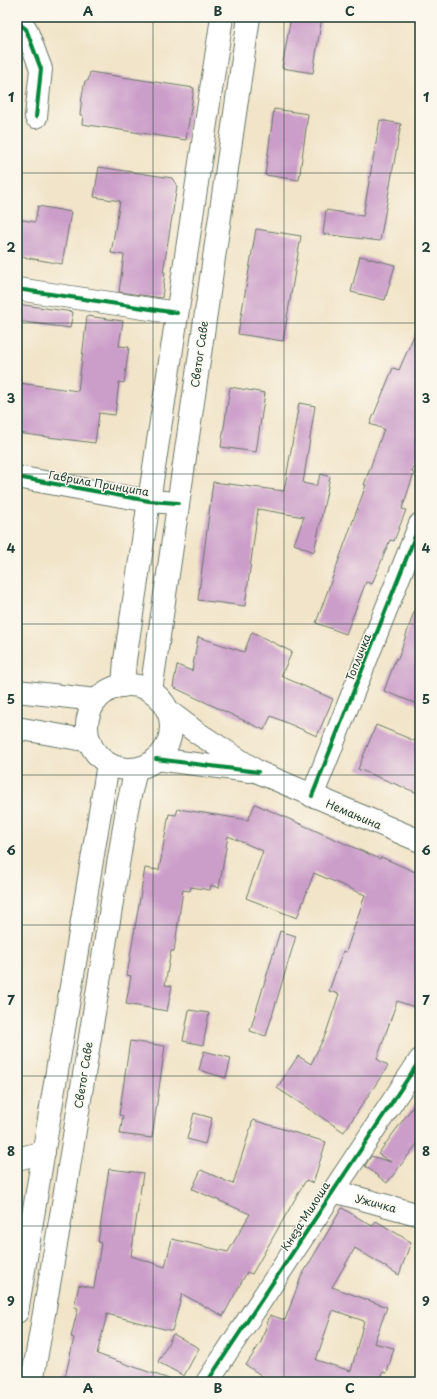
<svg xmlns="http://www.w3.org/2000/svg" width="437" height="1399" font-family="'Playpen Sans',sans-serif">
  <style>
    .building { fill: #cb9dc9; fill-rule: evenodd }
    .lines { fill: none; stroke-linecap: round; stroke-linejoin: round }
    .minor-casing { stroke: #687768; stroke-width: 24 }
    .major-casing { stroke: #687768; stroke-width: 24 }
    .minor { stroke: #fff; stroke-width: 22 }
    .major { stroke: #fff; stroke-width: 22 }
    .cycleway-casing { stroke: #fbf7ec; stroke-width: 6 }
    .cycleway { stroke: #00873e; stroke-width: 4 }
    .grid { fill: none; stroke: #1f3d34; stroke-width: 1; stroke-opacity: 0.55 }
    .labels { text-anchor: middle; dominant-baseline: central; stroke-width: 3; stroke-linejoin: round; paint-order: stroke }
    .street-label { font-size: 11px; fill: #1f3d34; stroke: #fbf7ec }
    .neatline { fill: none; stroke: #1f3d34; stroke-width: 1.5 }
    .grid-label { font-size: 13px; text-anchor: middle; font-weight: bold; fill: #1f3d34 }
  </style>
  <rect width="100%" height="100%" fill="#fbf7ec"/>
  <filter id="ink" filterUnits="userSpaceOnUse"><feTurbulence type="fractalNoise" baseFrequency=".025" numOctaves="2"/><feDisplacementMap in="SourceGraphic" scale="8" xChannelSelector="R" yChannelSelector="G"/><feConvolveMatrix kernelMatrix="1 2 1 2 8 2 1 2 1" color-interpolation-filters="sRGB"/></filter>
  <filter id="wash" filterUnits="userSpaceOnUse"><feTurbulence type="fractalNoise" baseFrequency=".012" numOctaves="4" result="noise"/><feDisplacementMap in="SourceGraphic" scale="16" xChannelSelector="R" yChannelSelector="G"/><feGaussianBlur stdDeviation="0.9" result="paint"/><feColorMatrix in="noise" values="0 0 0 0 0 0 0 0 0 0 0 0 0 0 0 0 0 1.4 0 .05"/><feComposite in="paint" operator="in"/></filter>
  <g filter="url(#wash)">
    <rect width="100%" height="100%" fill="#f1e4c8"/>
    <g id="blocks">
      <g class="building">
        <polygon points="291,17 322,17 313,73 282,68"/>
        <polygon points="90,72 194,88 186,140 82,124 83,115 80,115 82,96 85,81 88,81"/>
        <polygon points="274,109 308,114 299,180 265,175"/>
        <polygon points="380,120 401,124 380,241 323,234 326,210 363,216"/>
        <polygon points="99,167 172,178 177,186 163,272 165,272 162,298 119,292 124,255 111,253 120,201 94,197"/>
        <polygon points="38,206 71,212 62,264 17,256 17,219 35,222"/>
        <polygon points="256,229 301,236 283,341 238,334"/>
        <polygon points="360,256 395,265 385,300 351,292"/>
        <polygon points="17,304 73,312 70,328 17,321"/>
        <polygon points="87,316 123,321 119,346 129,347 124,383 119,382 115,415 99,413 95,443 17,433 17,384 19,383 78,391"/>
        <polygon points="420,322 420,452 412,472 414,473 402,509 406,510 394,541 390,540 372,584 366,582 346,634 316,623 366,485 364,485 384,429 370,424 393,368 399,370"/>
        <polygon points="230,387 265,393 256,452 221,447"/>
        <polygon points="299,403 315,406 303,483 316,486 321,474 330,477 314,552 294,544 304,517 258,509 245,606 198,600 213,482 284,491"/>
        <polygon points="417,603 420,604 420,705 384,691 396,658 398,659"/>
        <polygon points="252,632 292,652 281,676 333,699 317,736 271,716 264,730 173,687 177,665 192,671 198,637 244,652"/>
        <polygon points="376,725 420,743 420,794 358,769"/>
        <polygon points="255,804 380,859 381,857 420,874 420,1009 397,1001 377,1059 388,1066 344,1132 277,1088 298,1056 311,1064 326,1033 339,994 329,991 343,951 346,952 365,895 314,873 297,918 246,898 263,851 228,836 219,888 211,885 210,890 191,887 190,891 183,890 174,951 171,951 165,985 172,986 167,1011 126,1004 131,976 127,975 145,868 159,870 169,814 176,815 178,809 248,820"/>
        <polygon points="280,931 296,936 266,1036 250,1031"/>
        <polygon points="189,1010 209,1013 203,1045 183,1041"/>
        <polygon points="130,1041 165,1046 152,1138 120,1134 123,1116 119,1115"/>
        <polygon points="204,1051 231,1058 226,1078 199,1070"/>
        <polygon points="420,1097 420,1140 387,1183 365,1166 371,1156 391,1162 378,1154"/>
        <polygon points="194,1113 212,1118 205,1144 187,1139"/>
        <polygon points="253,1120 326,1142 313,1183 306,1180 252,1274 247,1272 223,1316 182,1294 172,1331 107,1314 97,1354 169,1379 169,1382 64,1382 74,1338 71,1337 78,1308 74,1307 79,1285 94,1288 101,1243 98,1242 109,1169 143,1173 131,1256 165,1267 172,1239 228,1252 250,1214 192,1189 201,1170 233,1184"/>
        <path d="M342,1208L372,1226L376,1221L411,1242L399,1275L355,1248L332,1287L387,1307L374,1343L394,1348L387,1373L383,1372L380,1382H271L246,1365L261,1342L270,1315L285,1320L301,1277ZM333,1310L364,1321L351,1371L316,1360Z"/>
        <polygon points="173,1334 199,1348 184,1376 158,1362"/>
      </g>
    </g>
  </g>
  <g filter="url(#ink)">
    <use href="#blocks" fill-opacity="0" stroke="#687768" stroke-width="1"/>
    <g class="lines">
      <g class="minor-casing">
        <g id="minor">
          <polyline points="17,22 26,29 41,69 36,117"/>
          <polyline points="17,289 177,313"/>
          <polyline points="17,477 149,501 178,503"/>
          <polyline points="17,691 96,700"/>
          <polyline points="167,710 196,732 258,772 420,841"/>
          <polyline points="17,728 90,741"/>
          <polyline points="156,759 250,771"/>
          <polyline points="312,796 420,524"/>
          <polyline points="17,1159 44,1152"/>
          <polyline points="333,1191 420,1215"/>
          <polyline points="207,1382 420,1060"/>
        </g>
      </g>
      <g class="major-casing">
        <g id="major">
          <circle cx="129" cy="727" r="42"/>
          <polyline points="123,686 125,660 222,17"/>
          <polyline points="151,691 249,17"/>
          <polyline points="17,1312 108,764"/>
          <polyline points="32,1382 63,1204 127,809 136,769"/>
        </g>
      </g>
      <use href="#minor" class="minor"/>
      <use href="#major" class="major"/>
      <g class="cycleway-casing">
        <g id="cycleway">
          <polyline points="17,22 26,29 41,69 36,117"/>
          <polyline points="17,289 177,313"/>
          <polyline points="17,477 149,501 178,503"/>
          <polyline points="156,759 258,772"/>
          <polyline points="312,796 420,524"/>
          <polyline points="207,1382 420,1060"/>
        </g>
      </g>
      <use href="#cycleway" class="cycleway"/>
    </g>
  </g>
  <path class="grid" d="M153,17V1382M284,17V1382M17,173H420M17,323H420M17,474H420M17,624H420M17,775H420M17,925H420M17,1076H420M17,1226H420"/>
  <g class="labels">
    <g class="street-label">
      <text transform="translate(199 354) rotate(-82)">Светог Саве</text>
      <text transform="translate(99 483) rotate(10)">Гаврила Принципа</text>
      <text transform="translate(358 657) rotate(-68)">Топличка</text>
      <text transform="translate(354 814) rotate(23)">Немањина</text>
      <text transform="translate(83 1075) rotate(-81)">Светог Саве</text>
      <text transform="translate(376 1203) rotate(15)">Ужичка</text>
      <text transform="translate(305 1216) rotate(-57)">Кнеза Милоша</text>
    </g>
  </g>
  <rect width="437" height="1399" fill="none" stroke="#fbf7ec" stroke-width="44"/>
  <rect x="22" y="22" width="393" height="1355" class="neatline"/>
  <g class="grid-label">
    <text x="88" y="16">A</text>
    <text x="218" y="16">B</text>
    <text x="350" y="16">C</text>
    <text x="11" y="102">1</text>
    <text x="426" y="102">1</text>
    <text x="11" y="252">2</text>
    <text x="426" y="252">2</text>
    <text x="11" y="403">3</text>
    <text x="426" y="403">3</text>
    <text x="11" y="553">4</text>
    <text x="426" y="553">4</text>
    <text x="11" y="704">5</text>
    <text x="426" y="704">5</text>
    <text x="11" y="855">6</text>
    <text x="426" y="855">6</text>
    <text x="11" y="1005">7</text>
    <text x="426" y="1005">7</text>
    <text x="11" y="1156">8</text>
    <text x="426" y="1156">8</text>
    <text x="11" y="1306">9</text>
    <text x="426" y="1306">9</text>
    <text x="88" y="1393">A</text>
    <text x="218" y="1393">B</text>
    <text x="350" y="1393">C</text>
  </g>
</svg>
